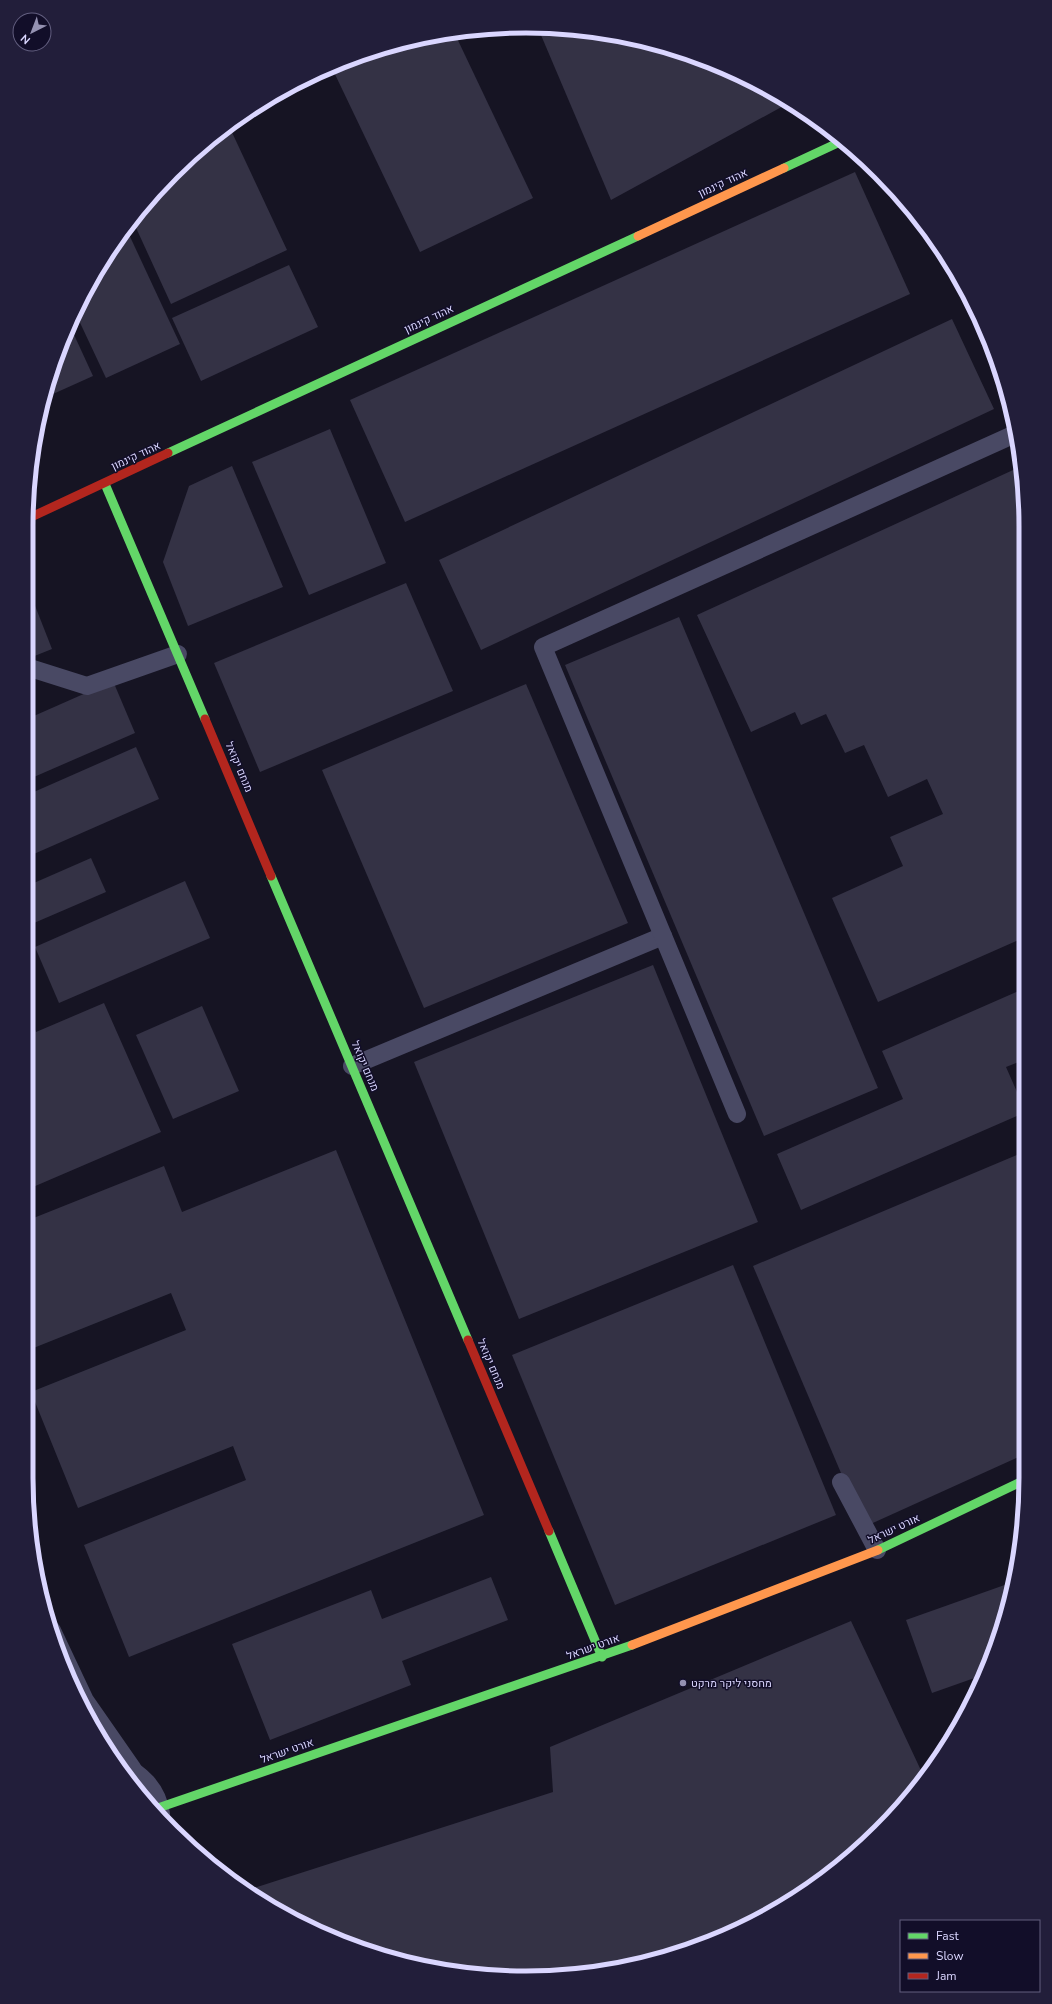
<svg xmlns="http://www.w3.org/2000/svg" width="1052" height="2004" font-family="'Nunito Sans',Heebo,sans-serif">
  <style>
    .building { fill: #343245 }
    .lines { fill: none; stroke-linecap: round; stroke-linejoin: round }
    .lane { stroke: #494964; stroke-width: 18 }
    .street { stroke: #494964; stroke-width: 22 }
    .fast { stroke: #63d668; stroke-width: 9 }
    .slow { stroke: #ff974d; stroke-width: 9 }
    .jam { stroke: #b3261e; stroke-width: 9 }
    .poi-dot { fill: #9592b2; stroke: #120e29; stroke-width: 1.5 }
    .labels { text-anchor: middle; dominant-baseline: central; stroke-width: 3; stroke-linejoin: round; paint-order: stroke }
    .street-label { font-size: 11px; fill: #dad6ff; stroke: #120e29 }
    .poi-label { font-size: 11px; fill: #dad6ff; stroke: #120e29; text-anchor: start }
    .rim { fill: none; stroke: #dad6ff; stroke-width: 5 }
  </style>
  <rect width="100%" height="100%" fill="#161423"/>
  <g class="building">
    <polygon points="559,27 656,43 747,78 787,104 611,200 538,28"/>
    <polygon points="454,32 533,198 420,252 332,68 365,52"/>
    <polygon points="229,126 287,250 171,304 132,219 197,150"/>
    <polygon points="855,172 910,294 405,522 350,400"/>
    <polygon points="126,228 180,344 106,378 75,312"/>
    <polygon points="289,265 318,327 201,381 172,318"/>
    <polygon points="952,319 994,409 481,650 439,560"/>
    <polygon points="70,326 93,376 53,394 48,383"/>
    <polygon points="330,429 386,563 309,595 252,462"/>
    <polygon points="232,466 283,587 188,626 163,562 189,486"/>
    <polygon points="1022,466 1023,938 878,1002 832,898 903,866 890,837 943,814 927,779 888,797 864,745 845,753 826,714 801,725 795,712 751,732 697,615"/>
    <polygon points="406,583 453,691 260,772 214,663"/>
    <polygon points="32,598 52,649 27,659 27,600"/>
    <polygon points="679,617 878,1088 764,1136 565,665"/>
    <polygon points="113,681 135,733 27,780 27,719"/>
    <polygon points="526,684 628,923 424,1008 322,770"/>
    <polygon points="136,747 159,799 27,857 27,795"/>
    <polygon points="91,858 106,892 27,926 27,886"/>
    <polygon points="185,881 210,938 59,1003 35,947"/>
    <polygon points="653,965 758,1222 519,1319 414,1062"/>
    <polygon points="1023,989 1024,1060 1006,1067 1024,1108 1024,1113 801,1210 777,1154 903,1099 882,1051"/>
    <polygon points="104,1003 161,1132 26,1190 27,1010 36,1032"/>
    <polygon points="202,1006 239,1091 173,1119 136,1035"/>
    <polygon points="336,1150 484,1515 129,1657 84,1545 246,1480 233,1446 78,1508 31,1392 186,1330 171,1293 26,1351 26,1221 164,1166 182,1212"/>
    <polygon points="1024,1152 1025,1454 864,1527 753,1266"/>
    <polygon points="733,1265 836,1515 615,1605 512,1355"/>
    <polygon points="491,1577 508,1620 402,1661 411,1685 270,1740 232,1644 371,1590 382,1619"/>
    <polygon points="1013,1582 1009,1607 983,1675 932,1693 906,1620"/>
    <polygon points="851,1621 925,1779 879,1832 820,1880 796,1892 798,1897 747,1927 656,1961 591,1974 493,1977 397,1961 334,1940 245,1891 553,1792 550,1747"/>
  </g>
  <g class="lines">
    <g class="lane">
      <polyline points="27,667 87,686 178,654"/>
      <polyline points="352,1066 663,936"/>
      <polyline points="737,1114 543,647 1015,434"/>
      <polyline points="841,1482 877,1550"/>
    </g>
    <g class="street">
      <polyline points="50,1631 83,1701 131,1770"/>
      <path d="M118,1765C139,1774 156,1790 159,1814"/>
    </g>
    <g class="fast">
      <polyline points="784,168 842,141"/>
      <polyline points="168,453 638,236"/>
      <polyline points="105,484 205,719"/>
      <polyline points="271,876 468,1340"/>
      <polyline points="549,1531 602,1657"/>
      <polyline points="878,1550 1025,1480"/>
      <polyline points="158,1808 632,1645"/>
    </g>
    <g class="slow">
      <polyline points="638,236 784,168"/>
      <polyline points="632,1645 878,1550"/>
    </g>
    <g class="jam">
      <polyline points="27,519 168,453"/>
      <polyline points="205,719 271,876"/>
      <polyline points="468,1340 549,1531"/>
    </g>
  </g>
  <circle class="poi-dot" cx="683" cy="1683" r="4"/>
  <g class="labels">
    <g class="street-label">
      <text transform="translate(723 183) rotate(-25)">אהוד קינמון</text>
      <text transform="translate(429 319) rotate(-25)">אהוד קינמון</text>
      <text transform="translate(136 456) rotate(-25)">אהוד קינמון</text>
      <text transform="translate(239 767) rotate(67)">מנחם יקואל</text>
      <text transform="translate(365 1066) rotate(67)">מנחם יקואל</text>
      <text transform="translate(491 1364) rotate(67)">מנחם יקואל</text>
      <text transform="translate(894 1529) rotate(-25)">אורט ישראל</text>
      <text transform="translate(593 1647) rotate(-20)">אורט ישראל</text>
      <text transform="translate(287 1751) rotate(-19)">אורט ישראל</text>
    </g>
    <g class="poi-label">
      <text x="691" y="1683">מחסני ליקר מרקט</text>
    </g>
  </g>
  <path d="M0 0H1052V2004H0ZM526 33H526A493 493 0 0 1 1019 526V1478A493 493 0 0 1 526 1971H526A493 493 0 0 1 33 1478V526A493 493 0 0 1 526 33Z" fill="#221e3a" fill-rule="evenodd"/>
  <path class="rim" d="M526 33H526A493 493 0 0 1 1019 526V1478A493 493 0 0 1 526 1971H526A493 493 0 0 1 33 1478V526A493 493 0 0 1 526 33Z"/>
  <rect x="900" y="1920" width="140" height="72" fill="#120e29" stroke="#625e7f"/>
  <rect x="908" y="1933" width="20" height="6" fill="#63d668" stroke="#625e7f"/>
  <text x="936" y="1940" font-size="12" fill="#dad6ff">Fast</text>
  <rect x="908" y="1953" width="20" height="6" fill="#ff974d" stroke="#625e7f"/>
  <text x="936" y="1960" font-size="12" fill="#dad6ff">Slow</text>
  <rect x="908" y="1973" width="20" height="6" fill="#b3261e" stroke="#625e7f"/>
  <text x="936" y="1980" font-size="12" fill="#dad6ff">Jam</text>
  <g transform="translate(32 32) rotate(222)"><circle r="19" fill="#120e29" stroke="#625e7f"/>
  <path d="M0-3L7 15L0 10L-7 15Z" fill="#9592b2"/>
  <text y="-6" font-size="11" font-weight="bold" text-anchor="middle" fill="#dad6ff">N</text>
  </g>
</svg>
